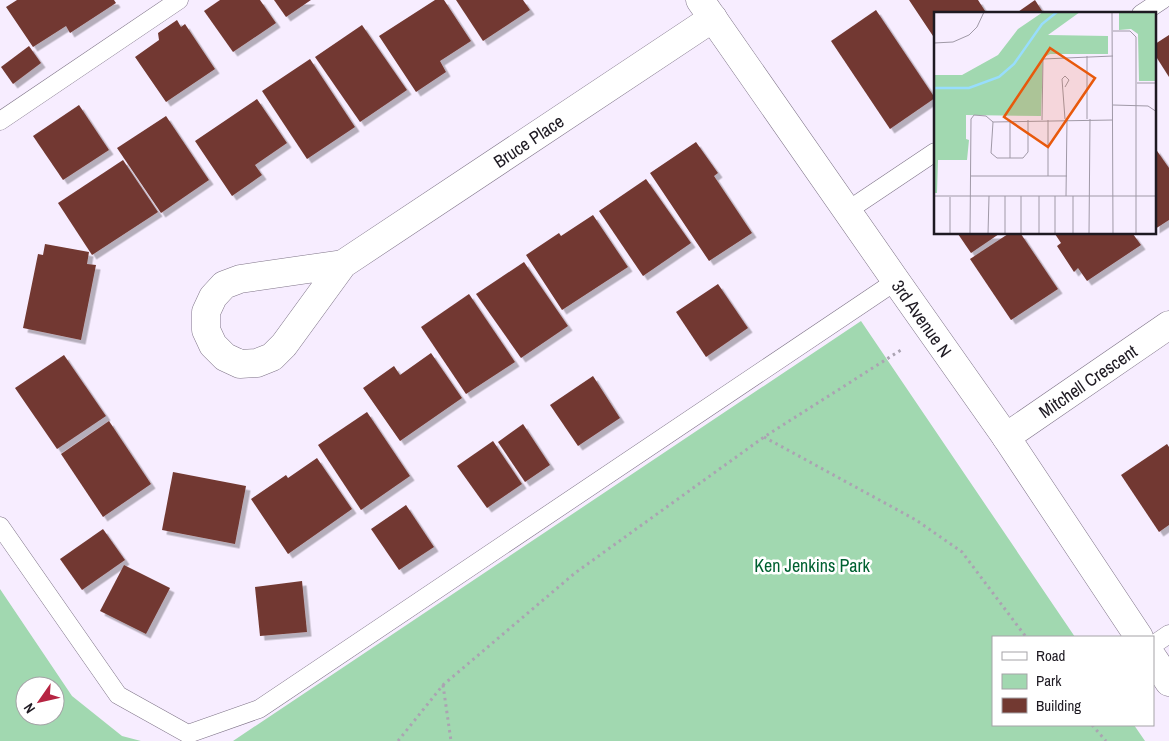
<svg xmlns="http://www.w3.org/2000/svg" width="1169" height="741" font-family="'Archivo Narrow',sans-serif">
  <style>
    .green { fill: #a1d8b0; fill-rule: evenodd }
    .building { fill: #723931; filter: url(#shadow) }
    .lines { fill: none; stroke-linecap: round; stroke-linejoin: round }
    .service-casing { stroke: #7f7488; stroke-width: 19 }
    .minor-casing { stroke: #7f7488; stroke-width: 29 }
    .path { stroke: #aba3b2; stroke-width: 3; stroke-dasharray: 2.5 4; stroke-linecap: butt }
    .service { stroke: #fff; stroke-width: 18 }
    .minor { stroke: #fff; stroke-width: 28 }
    .labels { text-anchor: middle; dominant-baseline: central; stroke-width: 5; stroke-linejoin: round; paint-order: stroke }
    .street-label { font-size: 18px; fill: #1e1a22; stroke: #fff }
    .park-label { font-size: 18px; fill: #006131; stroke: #fff }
    .inset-river { fill: none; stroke: #98ddfd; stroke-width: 2.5 }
    .inset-road { fill: none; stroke: #a099a7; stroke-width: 1 }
    .view { fill: #e8590c; fill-opacity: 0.15; stroke: #e8590c; stroke-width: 2.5 }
    .inset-edge { fill: none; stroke: #1e1a22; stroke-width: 2.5 }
  </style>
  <defs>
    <filter id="shadow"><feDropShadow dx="4.5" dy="4.5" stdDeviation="0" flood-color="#0004"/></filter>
  </defs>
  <rect width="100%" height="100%" fill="#f7edff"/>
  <g class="green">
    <polygon points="861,321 1075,637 993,637 993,725 1134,725 1145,741 233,741"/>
    <path d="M0,589L72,696L122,736L141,741H0ZM25,686H55V716H25Z"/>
  </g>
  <g class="building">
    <polygon points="17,0 114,0 116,3 70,33 66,26 33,47 6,7"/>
    <polygon points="220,0 260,0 276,23 233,52 204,11"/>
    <polygon points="274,0 311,0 286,17"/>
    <polygon points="435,0 444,0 471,41 440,61 446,72 416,92 379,36"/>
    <polygon points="456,0 523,0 530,10 483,41"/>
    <polygon points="909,0 978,0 987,14 935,14 935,39"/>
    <polygon points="1035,0 1044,14 1015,14"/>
    <polygon points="876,10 935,98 890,129 831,41"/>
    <polygon points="177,20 181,27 185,24 215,69 166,102 135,57 159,40 158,33"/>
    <polygon points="362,25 407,90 360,122 315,57"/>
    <polygon points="1169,35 1169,77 1155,55 1155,44"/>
    <polygon points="29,46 41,63 13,84 1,67"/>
    <polygon points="310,59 355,127 307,159 262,91"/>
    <polygon points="257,99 287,143 255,165 262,175 232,196 195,141"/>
    <polygon points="79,105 109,150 63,180 33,136"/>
    <polygon points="166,116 209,180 161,213 117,148"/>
    <polygon points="696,142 718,173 714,176 752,233 709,261 650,173"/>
    <polygon points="1155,148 1169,168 1169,220 1155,229"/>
    <polygon points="123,160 158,212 92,255 58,203"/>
    <polygon points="646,179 691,243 643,276 599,211"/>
    <polygon points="593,215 628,267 562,310 526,255 559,233 561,236"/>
    <polygon points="958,234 999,234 971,253"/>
    <polygon points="1008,234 1021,234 1058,289 1011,320 970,259"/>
    <polygon points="1055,234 1133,234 1141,245 1087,281 1078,268 1074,272 1057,246 1061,243"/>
    <polygon points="45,244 89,252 87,264 96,265 81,340 23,328 38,254 43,255"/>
    <polygon points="524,262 568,326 521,358 476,294"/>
    <polygon points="718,284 748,328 706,357 676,312"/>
    <polygon points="469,294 515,362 466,394 421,327"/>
    <polygon points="431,353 462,398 400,441 363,388 394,366 400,375"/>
    <polygon points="64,355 106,416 57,449 15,388"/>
    <polygon points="593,376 620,418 578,446 550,405"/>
    <polygon points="367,412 410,476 361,510 318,445"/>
    <polygon points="109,421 151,484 103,517 61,454"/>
    <polygon points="523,424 550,465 525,482 498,442"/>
    <polygon points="493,441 522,484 487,508 457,466"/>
    <polygon points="1167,444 1169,447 1169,525 1159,532 1121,475"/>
    <polygon points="317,458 352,509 288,554 251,499 286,475 288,478"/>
    <polygon points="173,472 246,486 235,544 162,530"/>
    <polygon points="406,505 434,547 399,570 371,529"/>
    <polygon points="103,529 125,560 82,590 60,559"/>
    <polygon points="124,565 170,588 146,634 100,611"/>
    <polygon points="302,581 307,632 260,636 255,587"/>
  </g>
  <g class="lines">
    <g class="service-casing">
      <g id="service">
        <polyline points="1141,14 1162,0"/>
        <polyline points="0,121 179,0"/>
        <polyline points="847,211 935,152"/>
        <polyline points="0,526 118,695 188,734 259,709 896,281"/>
        <polyline points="1153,645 1169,634"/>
      </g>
    </g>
    <g class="minor-casing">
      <g id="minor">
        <path id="s1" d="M700,0L896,281L1006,437L1139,637"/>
        <path id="s2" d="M343,264L240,279L224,285L213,297L206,312V330L213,345L225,357L240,364L257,363L272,357L284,345L343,264L713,18"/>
        <path id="s3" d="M1006,437L1169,325"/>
        <polyline points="1153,658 1169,682"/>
      </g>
    </g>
    <g class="path">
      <polyline points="764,437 916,520 962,552 1026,637"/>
      <polyline points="443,685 451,741"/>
      <polyline points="1092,725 1106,741"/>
      <polyline points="398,741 443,685 575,573 764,437 901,350"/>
    </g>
    <use href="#service" class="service"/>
    <use href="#minor" class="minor"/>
  </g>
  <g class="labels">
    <g class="street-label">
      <text stroke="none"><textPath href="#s2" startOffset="595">Bruce Place</textPath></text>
      <text stroke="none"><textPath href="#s1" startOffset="388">3rd Avenue N</textPath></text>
      <text stroke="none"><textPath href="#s3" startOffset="99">Mitchell Crescent</textPath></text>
    </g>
    <g class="park-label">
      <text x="812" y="565">Ken Jenkins Park</text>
    </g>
  </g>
  <g transform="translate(934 12)">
    <rect width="222" height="222" fill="#f7edff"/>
    <path d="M109,0H146L114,23L174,24V42H116L109,46L107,104L32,103V127L35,128L33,148H4L3,181H0V63H28L64,43L84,17ZM185,0H222V69H205L204,22L197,17L185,18Z" fill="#a1d8b0"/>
    <path class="inset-river" d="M0,76H35L65,65L80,52L108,12L123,0"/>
    <path class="inset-road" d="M178,0L179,222M179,19H196L202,25V222M0,31L19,30L35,23L43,15L50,0M203,71H223M179,93L214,94L223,100M131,107L128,67L131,64L135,68L131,75M153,107V44M76,108V146M108,108L109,47L179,44M59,110L179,108M59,110L57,141L63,146H89L94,140V108M37,164H133M114,164V108M0,184H223M87,184V222M121,184V222M132,184L133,107M139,184V222M16,222V185M36,222L37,107L40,103L52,104L59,110M54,222L55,184M71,222V184M105,222V184M155,222L156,107"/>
    <path class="view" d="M116,36L161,66L114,135L70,105Z"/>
    <rect width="222" height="222" class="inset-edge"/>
  </g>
  <rect x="992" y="636" width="162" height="90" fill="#ffffff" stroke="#a5a3a7"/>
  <rect x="1002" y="652" width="25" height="8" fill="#ffffff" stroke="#a5a3a7"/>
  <text x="1036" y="661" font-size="15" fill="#1e1a22">Road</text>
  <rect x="1002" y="674" width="25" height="15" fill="#a1d8b0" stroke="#a5a3a7"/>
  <text x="1036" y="686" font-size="15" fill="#1e1a22">Park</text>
  <rect x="1002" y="698" width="25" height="15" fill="#723931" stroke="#a5a3a7"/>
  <text x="1036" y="711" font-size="15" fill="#1e1a22">Building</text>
  <g transform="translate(40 701) rotate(236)"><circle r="24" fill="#ffffff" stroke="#a5a3a7"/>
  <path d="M0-4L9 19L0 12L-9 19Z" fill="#b62442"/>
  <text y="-8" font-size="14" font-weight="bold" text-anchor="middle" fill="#1e1a22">N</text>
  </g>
</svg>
